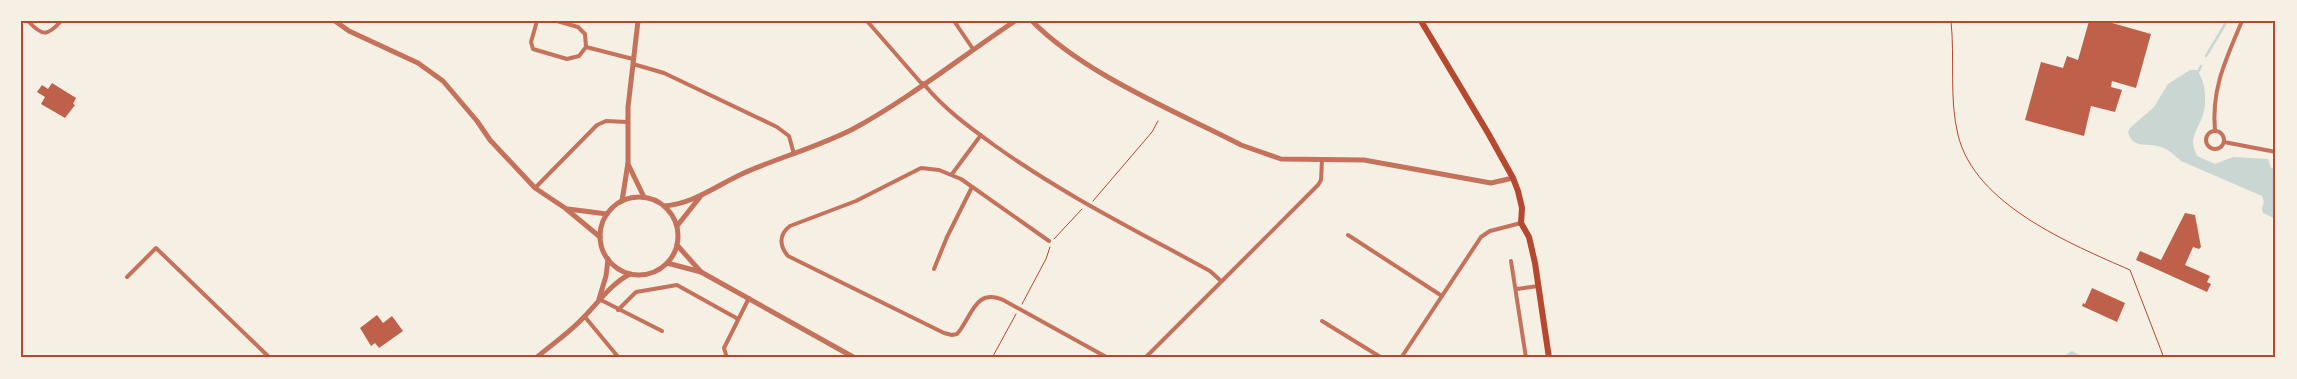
<svg xmlns="http://www.w3.org/2000/svg" width="2297" height="379" font-family="'Open Sans',sans-serif">
  <style>
    .water { fill: #c9d6d2 }
    .lines { fill: none; stroke-linecap: round; stroke-linejoin: round }
    .stream { stroke: #c9d6d2; stroke-width: 2.5 }
    .building { fill: #bf614a }
    .path { stroke: #b5482f; stroke-width: 1 }
    .minor { stroke: #c5725c; stroke-width: 4 }
    .tertiary { stroke: #c5725c; stroke-width: 5 }
    .primary { stroke: #b5482f; stroke-width: 6 }
    .neatline { fill: none; stroke: #b5482f; stroke-width: 2 }
  </style>
  <rect width="100%" height="100%" fill="#f6efe4"/>
  <g class="water">
    <path d="M2190,70H2196C2206,79 2207,103 2203,115C2200,124 2194,132 2193,141C2193,146 2195,151 2197,156L2215,164L2233,157L2268,159L2271,168L2276,169V219L2263,213L2262,208L2264,202L2262,196L2181,161C2174,155 2170,150 2161,147C2147,142 2133,150 2128,132L2130,128L2154,107L2168,84Z"/>
    <polygon points="2072,351 2084,358 2061,358"/>
  </g>
  <g class="lines">
    <g class="stream">
      <polyline points="2206,56 2227,21"/>
      <polyline points="2198,72 2201,66"/>
    </g>
  </g>
  <g class="building">
    <polygon points="2089,21 2105,21 2151,34 2136,88 2112,81 2111,87 2122,90 2115,112 2091,106 2084,136 2025,120 2041,62 2063,68 2067,56 2078,60"/>
    <polygon points="52,83 76,98 73,104 75,105 65,118 41,104 45,97 37,92 42,85 48,89"/>
    <polygon points="2185,213 2195,215 2201,247 2199,249 2193,247 2185,265 2210,276 2207,282 2211,284 2207,292 2136,260 2140,251 2161,260"/>
    <polygon points="2092,288 2125,303 2117,322 2082,306 2083,303 2085,304"/>
    <polygon points="377,315 383,323 392,316 403,331 379,348 375,343 371,346 360,328"/>
  </g>
  <g class="lines">
    <g class="path">
      <path d="M1951,21C1955,59 1949,98 1958,135C1975,205 2071,244 2130,270L2164,358"/>
      <polyline points="1093,201 1152,132 1158,121"/>
      <polyline points="1054,239 1082,209"/>
      <polyline points="1022,304 1046,259 1050,247"/>
      <polyline points="992,358 1016,314"/>
    </g>
    <g class="minor">
      <path d="M28,21C42,36 47,37 61,21"/>
      <polyline points="537,21 531,42 533,49 567,59 579,56 586,47 585,34 578,27 557,21"/>
      <polyline points="867,21 922,84"/>
      <polyline points="954,21 973,49"/>
      <polyline points="586,47 633,59"/>
      <polyline points="633,64 664,73 777,127 789,136 794,154"/>
      <path d="M923,83C943,108 969,127 994,145C1062,194 1137,231 1210,271L1221,281"/>
      <circle cx="2215" cy="140" r="9"/>
      <path d="M2215,131C2211,89 2226,59 2242,21"/>
      <polyline points="2224,142 2276,152"/>
      <polyline points="952,174 981,135"/>
      <polyline points="535,188 597,125 606,121 627,122"/>
      <polyline points="1348,235 1442,296"/>
      <path d="M1049,241L961,179L939,170L921,168L856,201L790,226C779,234 779,246 788,256L944,333L952,335L957,334C972,317 975,286 1005,301L1108,358"/>
      <polyline points="1511,261 1526,358"/>
      <polyline points="934,269 947,237 972,187"/>
      <polyline points="127,277 156,248 270,358"/>
      <polyline points="1517,289 1538,286"/>
      <polyline points="599,299 662,331"/>
      <polyline points="618,310 636,292 677,285 738,319"/>
      <polyline points="585,317 619,358"/>
      <polyline points="1322,321 1382,358"/>
      <polyline points="727,358 724,348 749,298"/>
      <polyline points="1145,358 1318,185 1321,180 1322,160"/>
      <polyline points="1401,358 1481,237 1490,231 1521,223"/>
    </g>
    <g class="tertiary">
      <polyline points="335,21 349,31 418,63 443,81 477,121 490,140 535,188 565,208 600,237"/>
      <path d="M1032,21C1084,74 1175,111 1241,145L1281,159L1364,160L1491,183L1513,178"/>
      <polyline points="628,164 644,197"/>
      <circle cx="639" cy="236" r="39"/>
      <polyline points="622,201 628,163 628,107 638,21"/>
      <path d="M664,206C694,204 717,185 744,173C780,157 818,147 853,129C910,98 961,57 1015,21"/>
      <polyline points="568,209 607,214"/>
      <polyline points="677,226 700,197"/>
      <polyline points="677,245 701,272"/>
      <polyline points="667,263 701,272 855,358"/>
      <polyline points="599,299 606,276 608,259"/>
      <path d="M536,358C550,346 566,335 579,322C596,306 609,285 630,274"/>
    </g>
    <polyline class="primary" points="1421,21 1488,133 1513,178 1518,191 1522,208 1521,223 1529,237 1535,263 1549,358"/>
  </g>
  <rect width="2297" height="379" fill="none" stroke="#f6efe4" stroke-width="45"/>
  <rect x="22" y="22" width="2252" height="334" class="neatline"/>
</svg>
